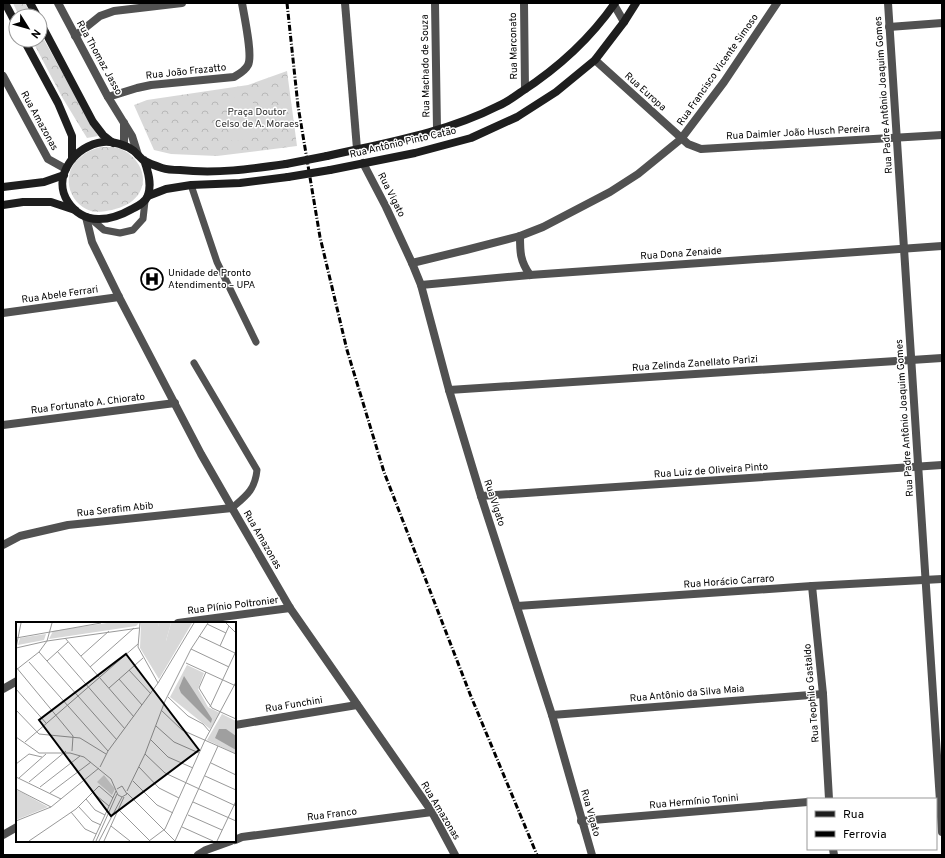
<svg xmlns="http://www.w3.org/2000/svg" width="945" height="858" font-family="Overpass,sans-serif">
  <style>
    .forest { fill: url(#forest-crowns) }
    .pitch { fill: #d8d8d8 }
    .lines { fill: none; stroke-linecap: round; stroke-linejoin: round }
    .service { stroke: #515151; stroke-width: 7 }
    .minor { stroke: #515151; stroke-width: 8 }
    .tertiary { stroke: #515151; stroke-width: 8 }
    .secondary { stroke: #1e1e1e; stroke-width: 8 }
    .rail { stroke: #000; stroke-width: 3; stroke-dasharray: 6 2 1 2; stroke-linecap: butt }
    .secondary-bridge { stroke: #1e1e1e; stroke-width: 8 }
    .labels { text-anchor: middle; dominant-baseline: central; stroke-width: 3; stroke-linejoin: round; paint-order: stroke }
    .street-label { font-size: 10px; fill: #000; stroke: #fff }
    .park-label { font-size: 10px; fill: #2f2f2f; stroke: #fff }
    .poi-label { font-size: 10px; fill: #000; stroke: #fff; text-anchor: start }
    .inset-road { fill: none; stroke: #999; stroke-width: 1 }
    .view { fill: #000; fill-opacity: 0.15; stroke: #000; stroke-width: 2 }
    .inset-edge { fill: none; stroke: #000; stroke-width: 2 }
  </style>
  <defs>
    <pattern id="forest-crowns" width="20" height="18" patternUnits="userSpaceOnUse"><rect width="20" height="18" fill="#d8d8d8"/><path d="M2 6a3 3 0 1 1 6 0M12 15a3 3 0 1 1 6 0" fill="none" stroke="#b8b8b8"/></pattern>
  </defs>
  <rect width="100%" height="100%" fill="#fff"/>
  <g class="forest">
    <polygon points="13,3 25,3 32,16 19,16"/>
    <polygon points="40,32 43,38 98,136 87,138 62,97 32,40 40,40"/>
    <polygon points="287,71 297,146 217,156 171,154 154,150 134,105 147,100 248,85"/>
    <path d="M101,147C105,147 110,147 113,147C135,150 152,176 138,195C131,204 123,207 112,210C106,211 97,213 91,211C67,203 60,171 82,156C87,151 94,149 101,147Z"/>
  </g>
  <polygon class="pitch" points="252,95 257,137 232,142 227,99"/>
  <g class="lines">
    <g class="service">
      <polyline points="191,185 217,262 256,342"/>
      <polyline points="90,218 104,230 120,233 133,230 143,219 145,201"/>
      <path d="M194,363L257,470C255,490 246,496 232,508"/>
    </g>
    <g class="minor">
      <polyline points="435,3 437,129"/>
      <polyline points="524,3 525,89"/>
      <polyline points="613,3 624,22"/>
      <polyline points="888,3 942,832"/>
      <polyline points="889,27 942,23"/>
      <polyline points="75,36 100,16 114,11 182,3"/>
      <polyline points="595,60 688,144 701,149 942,135"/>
      <path d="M108,97L137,88L151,85L234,77C239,74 245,71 248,65C253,56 244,15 242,3"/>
      <path d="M520,236C520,252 520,261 530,275"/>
      <polyline points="412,263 466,250 520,236 543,227 610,192 638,174 681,139 724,82 777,3"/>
      <polyline points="421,285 530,275 942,246"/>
      <polyline points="3,313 119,297"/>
      <polyline points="449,390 942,358"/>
      <polyline points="3,425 175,403"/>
      <polyline points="481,496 942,465"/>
      <polyline points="3,545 20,536 68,525 232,508"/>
      <polyline points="812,586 823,694 829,799"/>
      <polyline points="517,606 812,586 942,579"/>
      <polyline points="178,623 290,608"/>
      <polyline points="3,689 17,681"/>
      <polyline points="552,715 823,694"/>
      <polyline points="235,725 357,705"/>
      <polyline points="581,821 808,802"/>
      <polyline points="3,835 17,827"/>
      <polyline points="235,840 242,837 432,812"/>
      <polyline points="833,849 834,855"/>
      <polyline points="198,855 206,850 231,841"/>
    </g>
    <g class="tertiary">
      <polyline points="58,3 108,97 132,136 138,155"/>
      <polyline points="345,3 357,149"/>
      <polyline points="3,76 48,159 66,169"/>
      <polyline points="124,145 124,123"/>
      <polyline points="363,163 386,207 412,263 421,285 449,390 481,496 552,715 592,855"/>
      <polyline points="86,217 92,242 119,297 201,454 232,508 290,608 432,812 455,855"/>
    </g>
    <g class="secondary">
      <polyline points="5,3 16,24"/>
      <polyline points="30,3 37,16"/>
      <polyline points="40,22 93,122 103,135 113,143"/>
      <polyline points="24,40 58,103 72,136 72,159"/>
      <path d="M327,156C384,143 445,133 498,106C506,103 514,97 521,92C558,68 590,39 615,3"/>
      <path d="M144,160C148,171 152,184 148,195C146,202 138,206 132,209C111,221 84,226 68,202C51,176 76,145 103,142C113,141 126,145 134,151C137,154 140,157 143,160C148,163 156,166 162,168C168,170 174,170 180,170C216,174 251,169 286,164"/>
      <polyline points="330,170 415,153 471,138 517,117 556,92 595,60 624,22 636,3"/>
      <polyline points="3,187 44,182 64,175"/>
      <polyline points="148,196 166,189 191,185 240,183 288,177"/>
      <polyline points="3,205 23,202 51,202 75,210"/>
    </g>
    <polyline class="rail" points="287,3 298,106 320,237 347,350 384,472 470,694 537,855"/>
    <g class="secondary-bridge">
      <polyline points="286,164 327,156"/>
      <polyline points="288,177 330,170"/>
    </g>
  </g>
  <defs>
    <g id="hospital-ring" transform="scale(1.15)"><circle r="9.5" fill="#fff" stroke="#000" stroke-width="1.5"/><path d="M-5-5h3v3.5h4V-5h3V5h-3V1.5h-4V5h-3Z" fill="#000"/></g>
  </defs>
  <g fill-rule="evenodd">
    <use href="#hospital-ring" x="152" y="279"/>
  </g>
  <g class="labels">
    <g class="street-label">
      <text transform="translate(514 46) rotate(-91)">Rua Marconato</text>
      <text transform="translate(99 58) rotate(61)">Rua Thomaz Jasso</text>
      <text transform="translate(426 66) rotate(-91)">Rua Machado de Souza</text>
      <text transform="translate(718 70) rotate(-55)">Rua Francisco Vicente Simoso</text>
      <text transform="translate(186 72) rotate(-6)">Rua João Frazatto</text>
      <text transform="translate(645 92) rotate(42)">Rua Europa</text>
      <text transform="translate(884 95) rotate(-94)">Rua Padre Antônio Joaquim Gomes</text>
      <text transform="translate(39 121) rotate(61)">Rua Amazonas</text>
      <text transform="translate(798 133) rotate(-3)">Rua Daimler João Husch Pereira</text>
      <text transform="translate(403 143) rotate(-13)">Rua Antônio Pinto Catão</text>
      <text transform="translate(391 195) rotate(63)">Rua Vigato</text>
      <text transform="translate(681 254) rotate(-4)">Rua Dona Zenaide</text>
      <text transform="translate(60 295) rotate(-8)">Rua Abele Ferrari</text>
      <text transform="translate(695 364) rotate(-4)">Rua Zelinda Zanellato Parizi</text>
      <text transform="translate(88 404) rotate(-7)">Rua Fortunato A. Chiorato</text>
      <text transform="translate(905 418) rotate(-94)">Rua Padre Antônio Joaquim Gomes</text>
      <text transform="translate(711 471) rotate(-4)">Rua Luiz de Oliveira Pinto</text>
      <text transform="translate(494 503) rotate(72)">Rua Vigato</text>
      <text transform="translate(115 510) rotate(-6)">Rua Serafim Abib</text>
      <text transform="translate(262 540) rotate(60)">Rua Amazonas</text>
      <text transform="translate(729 582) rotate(-4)">Rua Horácio Carraro</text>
      <text transform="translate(233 606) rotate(-7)">Rua Plínio Poltronier</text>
      <text transform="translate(812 693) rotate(-95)">Rua Teophilo Gastaldo</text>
      <text transform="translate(687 694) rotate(-5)">Rua Antônio da Silva Maia</text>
      <text transform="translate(294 705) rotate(-9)">Rua Funchini</text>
      <text transform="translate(694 802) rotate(-5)">Rua Hermínio Tonini</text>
      <text transform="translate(440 811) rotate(59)">Rua Amazonas</text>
      <text transform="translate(590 813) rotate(74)">Rua Vigato</text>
      <text transform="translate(332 815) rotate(-7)">Rua Franco</text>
    </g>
    <g class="park-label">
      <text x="257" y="112">Praça Doutor<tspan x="257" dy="12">Celso de A. Moraes</tspan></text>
    </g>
    <g class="poi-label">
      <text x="168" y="273">Unidade de Pronto<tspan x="168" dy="12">Atendimento – UPA</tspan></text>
    </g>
  </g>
  <g transform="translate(16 622)">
    <rect width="220" height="220" fill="#fff"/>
    <path d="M91,1H123L120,4L33,17L37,9ZM30,12L28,18L2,23L4,16Z" fill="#d8d8d8"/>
    <path d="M125,1H143L141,13L150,19L155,1H176L143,57L124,26ZM171,43L188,51L182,67L192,85L204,91L194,107L154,75ZM206,92L220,99V132L191,118ZM88,153L99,167L96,173L81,160ZM0,168L7,171L32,185L0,198Z" fill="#d8d8d8"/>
    <path d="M143,1H155L150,19L144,23L139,16Z" fill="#d8d8d8"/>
    <path d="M0,175H7L6,190H0Z" fill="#d8d8d8"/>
    <path d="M168,54L196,97L195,101L165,71L163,66ZM203,107H210L220,114V128L199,116Z" fill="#9f9f9f"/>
    <path class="inset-road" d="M124,1L122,25L142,61M210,1L220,11M191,2L210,11M183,14L219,31M0,16L85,1M49,16L118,95M204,24L213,4M0,26L31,19L123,6M0,26L5,1M175,27L213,45M41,29L109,107M23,30L101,118M65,34L93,9M31,39L52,20M13,40L92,129M170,41L220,64M0,45L57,114M74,45L118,6M0,48L23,30L31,19L36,1M113,48L135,72M190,50L183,66L191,79L196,86L220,97M103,57L126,83M93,66L127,36M0,67L30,101M152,75L172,94L187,102L194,110M194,85L220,29M0,88L23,112L64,116L90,132M145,88L166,108L220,132M140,104L158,120L183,131M0,115L23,131H54L68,135L95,157L102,173L106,175L111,172L106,164L101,167M135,118L152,135L177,146M9,120L122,22M56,129L57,114M129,132L149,151L220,184M195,141L220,153M0,142L13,132L26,135M84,145L92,129L142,61L178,1M123,145L143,166L163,176M189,154L220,168M0,155L45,177M3,156L30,132M117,159L141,183L157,191M13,160L50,129M24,165L64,134M0,167L35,185M111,169L129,132L149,79L175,27L192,1M76,170L93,184M34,171L75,140M111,171L159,219M70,177L79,188L89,193M177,180L220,199M62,184L76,199L85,203M103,188L134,219M55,190L69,207L80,212M172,193L206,208M0,199L35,185L83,146M95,204L114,219M166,205L197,219M13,219L60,187L83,164L97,176M77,219L100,169M80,219L101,172M83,219L106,175M88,219L108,175M133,219L149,207L189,118L220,60M159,219L202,124M201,219L220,179"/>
    <path class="view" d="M110,32L183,128L95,194L23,98Z"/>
    <rect width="220" height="220" class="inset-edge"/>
  </g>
  <rect width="945" height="858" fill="none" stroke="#000000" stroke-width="8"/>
  <rect x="807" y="798" width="130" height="52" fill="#ffffff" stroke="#999999"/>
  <rect x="815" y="811" width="20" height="6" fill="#1e1e1e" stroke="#999999"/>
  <text x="843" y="818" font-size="12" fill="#000000">Rua</text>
  <rect x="815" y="831" width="20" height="6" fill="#000000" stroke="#999999"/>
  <text x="843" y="838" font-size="12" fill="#000000">Ferrovia</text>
  <g transform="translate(28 28) rotate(127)"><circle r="19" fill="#ffffff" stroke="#999999"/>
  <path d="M0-3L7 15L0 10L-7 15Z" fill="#000000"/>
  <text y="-6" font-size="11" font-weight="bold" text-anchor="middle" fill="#000000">N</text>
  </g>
</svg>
